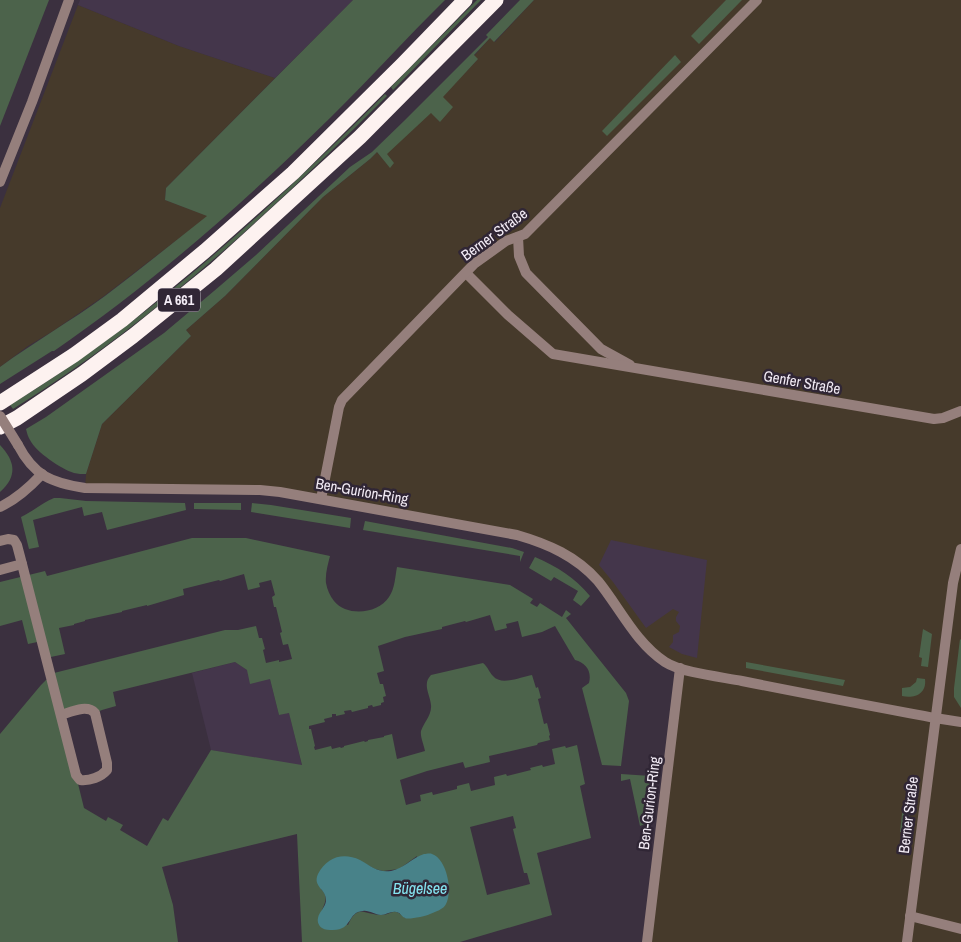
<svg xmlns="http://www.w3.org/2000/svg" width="961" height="942" font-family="'Archivo Narrow',sans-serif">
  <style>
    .commercial { fill: #463a2b }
    .built { fill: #44364b }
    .green { fill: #4c634b; fill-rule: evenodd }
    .water { fill: #488289 }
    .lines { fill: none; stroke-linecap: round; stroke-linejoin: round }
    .minor { stroke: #957f7c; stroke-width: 10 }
    .tertiary { stroke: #957f7c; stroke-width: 10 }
    .motorway { stroke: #fdf2f0; stroke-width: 15 }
    .tertiary-bridge { stroke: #957f7c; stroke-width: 10 }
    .labels { text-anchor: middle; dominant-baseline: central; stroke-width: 5; stroke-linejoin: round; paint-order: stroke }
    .shield { fill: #302635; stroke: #b8b1bc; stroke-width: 1 }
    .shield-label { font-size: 14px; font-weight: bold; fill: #f3ecf6 }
    .street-label { font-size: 15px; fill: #f3ecf6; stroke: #302635 }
    .water-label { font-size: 16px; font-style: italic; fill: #85e4f1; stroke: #302635 }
  </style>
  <rect width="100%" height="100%" fill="#3b303f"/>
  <g class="commercial">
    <polygon points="534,0 961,0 961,942 647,942 680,668 666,663 598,582 546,543 280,492 85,488 86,474 102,424 191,336 186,330 225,296 323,197 370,159 377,152 390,167 386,154 431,112 440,122 442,97 477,60 474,56 490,38 495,42"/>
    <polygon points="78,5 179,46 275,78 166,188 165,200 208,216 104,296 53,331 28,346 0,367 0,208"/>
  </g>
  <g class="built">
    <polygon points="80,0 353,0 275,78 179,46 78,5"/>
    <polygon points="611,540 707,560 697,658 682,654 669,647 673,642 673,635 679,632 680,626 676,621 676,617 679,612 673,609 646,628 613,582 599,565"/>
    <polygon points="235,662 247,670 270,679 279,715 289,712 302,766 211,750 192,673"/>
  </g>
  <g class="green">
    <polygon points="0,0 49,0 0,126"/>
    <path d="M353,0H445C406,38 370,79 331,117C245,202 154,282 54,351H52L0,384V367C34,342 71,321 105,296C139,270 173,243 207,216L165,200L166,188Z"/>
    <polygon points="477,0 481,0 393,90 391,87"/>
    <path d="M520,0H534L494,42L490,38L474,55L478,59L443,97L453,107L440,122L431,113L387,154L394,163L390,168L377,152L370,159L323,197L225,296L186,330L191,336L102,424L86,474C82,474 78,474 74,473C61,469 36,452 30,440C28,437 27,433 26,429L46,417L164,333L214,291L256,255L350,167L372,152L405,120L488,37L486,35Z"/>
    <polygon points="726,0 742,0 699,44 691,36"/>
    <polygon points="675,55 681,62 607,136 602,131"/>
    <path d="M385,94L387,96C272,211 152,323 13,409L10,405C150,320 270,209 385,94Z"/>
    <path d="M0,445C15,461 18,476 0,492Z"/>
    <path d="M54,498H60L86,501L185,503L186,510L107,530L102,512L84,516L82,507L33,520L39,547L29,549L21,517C32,512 42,503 54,498Z"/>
    <polygon points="194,503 241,503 241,510 194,509"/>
    <polygon points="252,503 271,505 351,518 350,528 251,512"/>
    <polygon points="365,521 512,548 524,552 520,562 520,556 363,530"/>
    <path d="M192,538H246L330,556C328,564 325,574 326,583C327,589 330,596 334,601C347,617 378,614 389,597C395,588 395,577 397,567L510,585L533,599L530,603L537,607L540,603L562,617L566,610L571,614L566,618L626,693L629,701L621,766L602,765L582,688L589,683C592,671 586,663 575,660L555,626L542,632L522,637L518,621L506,624L507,628L495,631L490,615L466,622L465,621L442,627V629L405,637L378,646L384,671L377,673L380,684H383L386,696L383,697L384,702L381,703V705L373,707L372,705L368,706V708L352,712L351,710L344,711L345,714L336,716V714H332V717L324,719L325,722L309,726V729H311L315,746L314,747L315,750L331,746L332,749L340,747L341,748L344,747V746L364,741L365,742L368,741V740L384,737V736L392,734L397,759L425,751C424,745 420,737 421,731C424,722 432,715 431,705C430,694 422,684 431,675L483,663C488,667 489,672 493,676C501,686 521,677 532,675L536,688L538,687L541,698L538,699L544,724L547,723L550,735L549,736L550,740L538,743L537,745L489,756L490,762L465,768L463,762L427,771L400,780L406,805L421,801L420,795L432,792L433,795L457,789V786L469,783L471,791L495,785L494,777L506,774L507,776L531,770L530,768L542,765L543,767L555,764L552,749L565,746L566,748L577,745L585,784L580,786L591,838L537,853L552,915L460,942H302L297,834L162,867L173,905L178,942H0V734L41,685L46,680L51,678L50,674L225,630H238L256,626L259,638H262L265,649L263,650L266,663L279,660V662L292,659L288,644L283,645L280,633L282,632L276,607H274L272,597L275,595L271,580L259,583L260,587L248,590L244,574L220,581L219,580L183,589L184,595L147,606V605L122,611V612L85,620V621L74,624V625L59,628L65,654L46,658L42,641L28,644L22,620L0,626V582L45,571L47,576ZM235,662L247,670L250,684L270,679L279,715L289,713L302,765L211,750L168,821L163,818L147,846L120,830L123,825L108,817L106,821L84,808L61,715L91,710L95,713L102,710L116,706L113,692ZM513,816L516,828L513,829L524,873H527L530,884L487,895L470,827ZM417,856L405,918C392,906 394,915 380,915C364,914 357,904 348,925L322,910C326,901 328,896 321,889L345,857L360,861L375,869L383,871L399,869Z"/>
    <path d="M535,557C558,567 574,577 590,596L581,606L573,600L578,591L554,577L551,581L529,568Z"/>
    <polygon points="923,629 932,634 928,667 921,666 922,658 919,657"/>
    <polygon points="960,639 961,640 961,708 954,697 954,688"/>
    <polygon points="746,662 845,680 843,686 746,668"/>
    <path d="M917,678L925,679C927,694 914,699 902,696V688L910,687L916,682Z"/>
    <polygon points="621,774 651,776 645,824 640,826 630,779 621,781"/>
    <polygon points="903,805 911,806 907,832 900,832"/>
  </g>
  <path class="water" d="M424,854C426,854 430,853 432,854C447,859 453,892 446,904C444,909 435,912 430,914C426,916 408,920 405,918C401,916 400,912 396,912C391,911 386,915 381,915C375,915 369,910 363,911C347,912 353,930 333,930C329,930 325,930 322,928C319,926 317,922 318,918C319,912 325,908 326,901C327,889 312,887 318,874C327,857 343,852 360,860C371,866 378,873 391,871C403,869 412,858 424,854Z"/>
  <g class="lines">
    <g class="minor">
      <polyline points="518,237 519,256 526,273 601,349 630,365"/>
      <polyline points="466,273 508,315 553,354 934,419 943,418 961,411"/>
      <polyline points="321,499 339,407 342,400 474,264 506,241 525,234 757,0"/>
      <path d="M0,507C17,499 29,488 42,474"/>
      <polyline points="0,541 8,539 14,540 17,545 22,564 0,570"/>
      <path d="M22,564C40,635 58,705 76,775L80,780C90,781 101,777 107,770V763L95,713C87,704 71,712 61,715"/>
      <polyline points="935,718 961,722"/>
      <polyline points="910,916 961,929"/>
      <polyline points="647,942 680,668"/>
    </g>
    <g class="tertiary">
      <polyline points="0,182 32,102 69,0"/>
      <path d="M18,445C34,476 52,483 85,488L260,490L280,492L517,535C548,544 576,556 598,581C620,608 635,642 665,662C682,673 722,677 742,681C806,694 871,706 935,718"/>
      <polyline points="907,942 953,583 961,549"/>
    </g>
    <g class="motorway">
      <polyline points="0,403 74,355 122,320 205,251 293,173 403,64 465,0"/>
      <polyline points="0,427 17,418 82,374 133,336 216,269 360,137 496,0"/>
    </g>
    <polyline class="tertiary-bridge" points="0,416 18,445"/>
  </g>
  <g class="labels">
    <rect class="shield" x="158" y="288.5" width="42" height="23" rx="4"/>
    <g class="shield-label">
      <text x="179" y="300">A 661</text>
    </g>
    <g class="street-label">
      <text transform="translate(494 234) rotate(-36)">Berner Straße</text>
      <text transform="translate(802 382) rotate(10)">Genfer Straße</text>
      <text transform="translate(362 491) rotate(10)">Ben-Gurion-Ring</text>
      <text transform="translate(649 803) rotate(-83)">Ben-Gurion-Ring</text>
      <text transform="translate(908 815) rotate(-83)">Berner Straße</text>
    </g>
    <g class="water-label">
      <text x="420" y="888">Bügelsee</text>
    </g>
  </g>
</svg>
